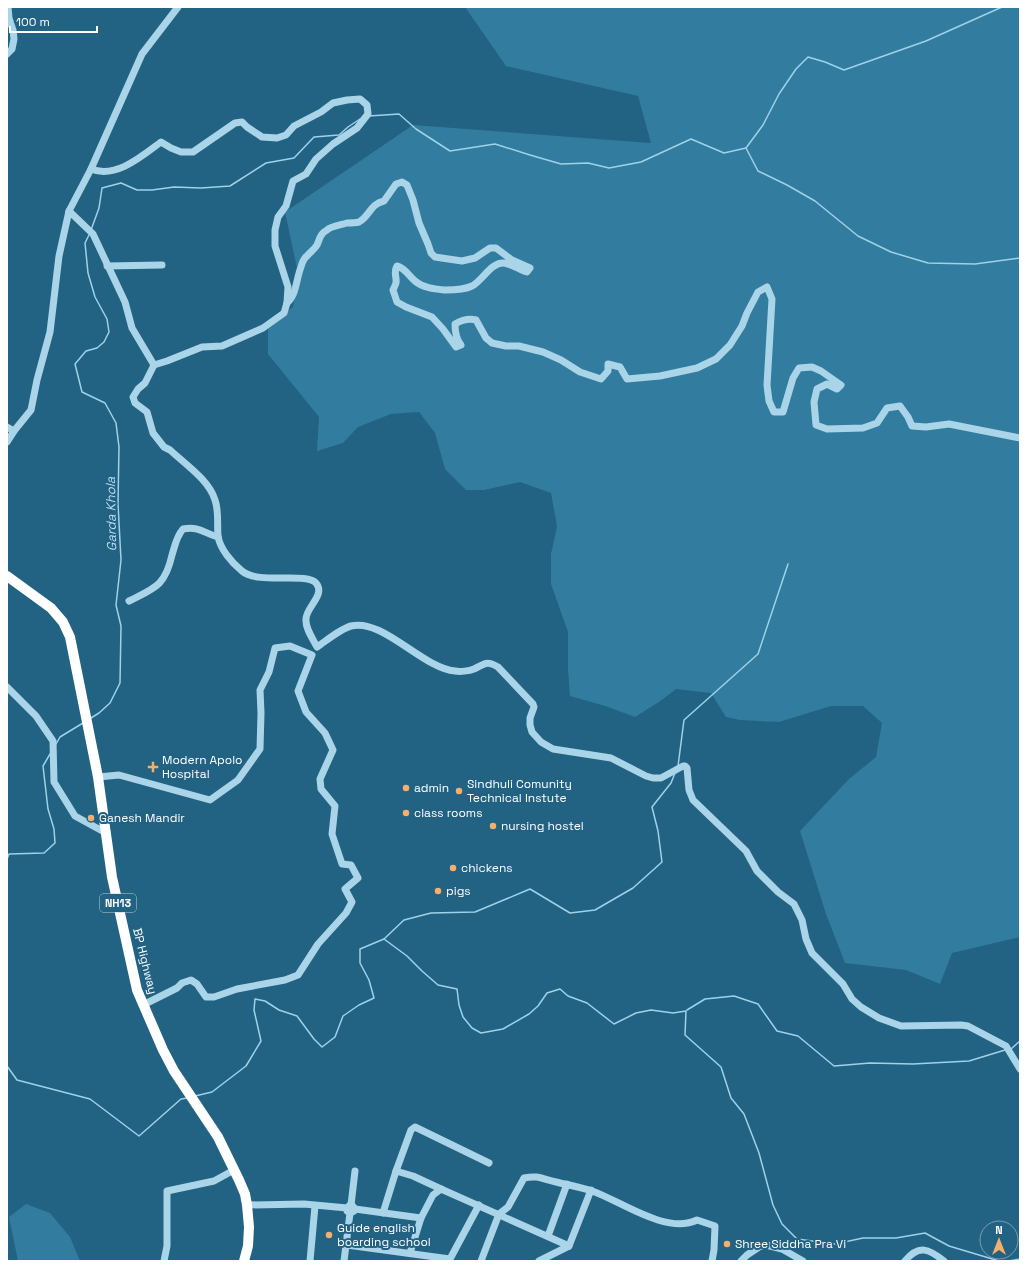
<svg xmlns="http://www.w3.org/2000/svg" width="1027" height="1268" font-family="'Space Grotesk',sans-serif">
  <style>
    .green { fill: #327c9f }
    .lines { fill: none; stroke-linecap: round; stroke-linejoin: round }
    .stream { stroke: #9ed2e9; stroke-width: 1.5 }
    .minor { stroke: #aad4e8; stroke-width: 7 }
    .highway { stroke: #fff; stroke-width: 10 }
    .poi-dot { fill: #f4af6d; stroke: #226283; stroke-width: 1.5 }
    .labels { text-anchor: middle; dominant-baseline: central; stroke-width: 4; stroke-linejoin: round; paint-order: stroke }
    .shield { fill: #226283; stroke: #bdd0da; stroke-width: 1 }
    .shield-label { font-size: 11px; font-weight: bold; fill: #fff }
    .poi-label { font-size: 12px; fill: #fff; stroke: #226283; text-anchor: start }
    .street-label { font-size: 12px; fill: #fff; stroke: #226283 }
    .water-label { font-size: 13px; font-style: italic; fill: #b6ddf0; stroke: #226283 }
  </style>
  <rect width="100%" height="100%" fill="#226283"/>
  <g class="green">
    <polygon points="465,7 1020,7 1020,937 952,953 940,984 906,970 845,963 826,914 800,831 849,779 876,757 882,723 863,706 831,706 779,722 740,720 726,717 711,693 676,689 659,702 635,717 605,706 570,696 568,669 568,632 551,584 551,554 557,526 551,493 520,482 484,490 466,490 445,469 435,433 419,412 391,414 358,427 343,443 317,451 319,417 268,354 268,326 293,307 299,278 285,212 413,125 651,143 638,96 506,66"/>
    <polygon points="26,1204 50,1213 70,1237 80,1261 18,1261 9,1217"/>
  </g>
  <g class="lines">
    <g class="stream">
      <polyline points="369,116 399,114 416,129 450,151 495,144 530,155 561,164 588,163 609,168 641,162 691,139 724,153 746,148 763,125 779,94 796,69 808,57 825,62 844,70 926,41 1002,7"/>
      <polyline points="746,148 758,171 787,185 815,201 858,236 891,252 928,263 975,264 1020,258"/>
      <polyline points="91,230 99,208 102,188 121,183 137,190 152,190 174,187 201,188 230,186 266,163 294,158 314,137 339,135 348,127 360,119"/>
      <polyline points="89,235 85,243 88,273 95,297 107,319 109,332 104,342 97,348 86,351 75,364 82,392 105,403 116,423 119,447 118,504 121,560 116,605 121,626 120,683 110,703 99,713 91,718"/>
      <polyline points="56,744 60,737 83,723"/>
      <polyline points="678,766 684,720 758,654 788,564"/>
      <polyline points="7,859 9,854 44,853 55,843 54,829 48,809 43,766 50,754"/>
      <polyline points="384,939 407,956 422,971 438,985 457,989 459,1005 463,1017 472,1028 481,1033 503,1029 529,1014 538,1006 547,993 560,989 568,996 587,1003 614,1024 636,1013 651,1010 673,1013 686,1011 685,1035 721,1067 731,1098 744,1114 759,1153 773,1205 782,1224 797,1239 835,1244 863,1238 896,1238 925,1233 949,1246 999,1261"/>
      <polyline points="687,1010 705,999 734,996 758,1004 777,1031 798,1036 834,1066 870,1063 913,1064 969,1061 1005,1050"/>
      <polyline points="1011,1049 1020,1041"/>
      <polyline points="7,1066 17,1080 90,1099 139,1136 181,1099 188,1098"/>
      <polyline points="195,1096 212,1092 246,1066 261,1041 254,1010 255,999 265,1001 279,1010 297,1016 314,1039 322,1047 335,1037 343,1016 359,1005 374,998 369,980 360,963 360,949 384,939 404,920 431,913 475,912 530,889 570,913 595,910 633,888 662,862 658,831 652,807 671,783 675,773"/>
      <polyline points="1009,1261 1020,1259"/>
    </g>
    <g class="minor">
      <polyline points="7,54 12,49 14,39 13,30 9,18 8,7"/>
      <path d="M91,169C116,179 142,156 161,142L171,148L181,152H193L235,123L242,122L247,127L262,137L277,138L286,135L294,126L321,112L333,103L347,100L360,99L367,105L368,114L357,128L333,144L316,159L306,174L293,181L286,206L278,217L275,230V246L288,287L287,303L284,313L263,328L222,346L202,347L167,361L154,365"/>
      <polyline points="69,211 91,169 142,54 178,7"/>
      <polyline points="107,266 162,265"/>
      <path d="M287,303C297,294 296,279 301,267C302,263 304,258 307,256C310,252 314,250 317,245C320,238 320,234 327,230C331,226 341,225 347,223C351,223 355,223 359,222C370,216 370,204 384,201L396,184L402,182L407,185L413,200L419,223L428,244L431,253L435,257L462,261L475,258L490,248H496L512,260L530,268L527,272C520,270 512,264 504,263C491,262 483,280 472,286C464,290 453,290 445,290C435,289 423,288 415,281C409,276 405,268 397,266C393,272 397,277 396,283C395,286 394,288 393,290L397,302L406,307L432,317L443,329L456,347L461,345C456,339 455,332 455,324C462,320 468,318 476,320L486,338L492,343L506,346H519L543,352L561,360L580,372L601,379L608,371V364L620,367L627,379L660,376L697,368L716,359L730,345L742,326L747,313L758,292L767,287L772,299L767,385L769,401L774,412H783L793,378L799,368L812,367L821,371L841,385L837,389L827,384L817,389L814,402L816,425L827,429L863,428L877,423L887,408L900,406L908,417L912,426L926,427L949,424L1020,438"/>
      <path d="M7,427L14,431L31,410L37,380L50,332L59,256L69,211L93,234L125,302L132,328L154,365L145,383L138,389L133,397L135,403L147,412L153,433L164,447L170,450C185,464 209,480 215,500C219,511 217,524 218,536C220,549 232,563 242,571C258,585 306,572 316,583C326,595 306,607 306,619C305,628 313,639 317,647C326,641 340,629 351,626C383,618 422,668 455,671C460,672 469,671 474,669C485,664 486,660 498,667L533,704L534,707L530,718V725L532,732L541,742L553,749L611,758L646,776L653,778H661L683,766H685L687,768L689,790L693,800L746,851L757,871L778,892L794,904L802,920L806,939L812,953L843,984L852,999L861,1007L879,1018L901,1026L961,1025L968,1026L1006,1046L1020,1069"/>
      <polyline points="7,442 14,431"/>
      <path d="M129,601C155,588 165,586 172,555C175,546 176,537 183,529C200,526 203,533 218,537"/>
      <polyline points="7,687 36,716 53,741 54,782 75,816 106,833"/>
      <polyline points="98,777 119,775 210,800 238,780 260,749 261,713 260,690 269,672 275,648 290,646 312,655 298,691 306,712 325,733 333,750 320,779 321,789 335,806 332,834 342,864 351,865 358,878 345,889 352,902 346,913 318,944 298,975 285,980 237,989 214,997 206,997 197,984 191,980 182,983 177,988 143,1005"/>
      <polyline points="396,1171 413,1176 441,1189"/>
      <polyline points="247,1205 304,1204 347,1208 350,1205 352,1205 355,1209 354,1211 350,1213 347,1211 347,1208"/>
      <polyline points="351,1205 355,1171"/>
      <polyline points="355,1209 421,1218 433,1195 441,1189 569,1246"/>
      <polyline points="383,1213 396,1171 411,1130 415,1127 489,1163"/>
      <polyline points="548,1236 567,1184"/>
      <polyline points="347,1245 450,1259 479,1205"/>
      <polyline points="410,1253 421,1218"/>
      <polyline points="164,1261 167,1246 167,1191 214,1181 234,1170"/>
      <polyline points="310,1261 315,1206"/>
      <polyline points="344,1261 350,1213"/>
      <path d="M481,1261L499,1214L508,1207L524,1178C539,1175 542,1179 556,1182C568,1185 580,1187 592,1191C621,1201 666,1235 697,1220L715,1226L714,1250L712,1261"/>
      <polyline points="539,1261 569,1246 591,1190"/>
      <polyline points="741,1261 747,1255 759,1247 766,1245 782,1249 803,1261"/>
      <path d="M905,1261C919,1244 929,1249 944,1261"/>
    </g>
    <polyline class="highway" points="7,576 51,608 63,622 70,637 98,777 112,877 137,990 163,1050 174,1071 218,1137 239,1180 245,1194 247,1205 249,1227 248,1246 244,1261"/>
  </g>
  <g class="poi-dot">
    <path d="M151 761h4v4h4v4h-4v4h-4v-4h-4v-4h4z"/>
    <circle cx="406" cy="788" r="4"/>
    <circle cx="459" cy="791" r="4"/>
    <circle cx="406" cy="813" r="4"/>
    <circle cx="91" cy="818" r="4"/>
    <circle cx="493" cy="826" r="4"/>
    <circle cx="453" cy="868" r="4"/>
    <circle cx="438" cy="891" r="4"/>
    <circle cx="329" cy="1235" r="4"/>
    <circle cx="727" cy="1244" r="4"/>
  </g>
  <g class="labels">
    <rect class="shield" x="100" y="894" width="36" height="18" rx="3"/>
    <g class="shield-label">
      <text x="118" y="903">NH13</text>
    </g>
    <g class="poi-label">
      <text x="162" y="760">Modern Apolo<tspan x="162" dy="14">Hospital</tspan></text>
      <text x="467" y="784">Sindhuli Comunity<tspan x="467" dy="14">Technical Instute</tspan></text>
      <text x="414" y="788">admin</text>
      <text x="414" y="813">class rooms</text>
      <text x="99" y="818">Ganesh Mandir</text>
      <text x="501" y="826">nursing hostel</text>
      <text x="461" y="868">chickens</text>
      <text x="446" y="891">pigs</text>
      <text x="337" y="1228">Guide english<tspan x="337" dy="14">boarding school</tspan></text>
      <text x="735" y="1244">Shree Siddha Pra Vi</text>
    </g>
    <g class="street-label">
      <text transform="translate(145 961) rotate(76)">BP Highway</text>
    </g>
    <g class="water-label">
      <text transform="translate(111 514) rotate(-91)">Garda Khola</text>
    </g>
  </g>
  <rect width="1027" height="1268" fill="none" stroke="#ffffff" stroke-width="16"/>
  <g transform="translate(999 1240)"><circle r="19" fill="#226283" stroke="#7aa1b5"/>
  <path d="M0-3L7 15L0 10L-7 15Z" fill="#f4af6d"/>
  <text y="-6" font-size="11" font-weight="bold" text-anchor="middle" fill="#ffffff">N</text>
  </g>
  <path d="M10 26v6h87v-6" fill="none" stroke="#ffffff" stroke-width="2"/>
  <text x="16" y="26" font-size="12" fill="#ffffff" stroke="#226283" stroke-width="3" paint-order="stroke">100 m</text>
</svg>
